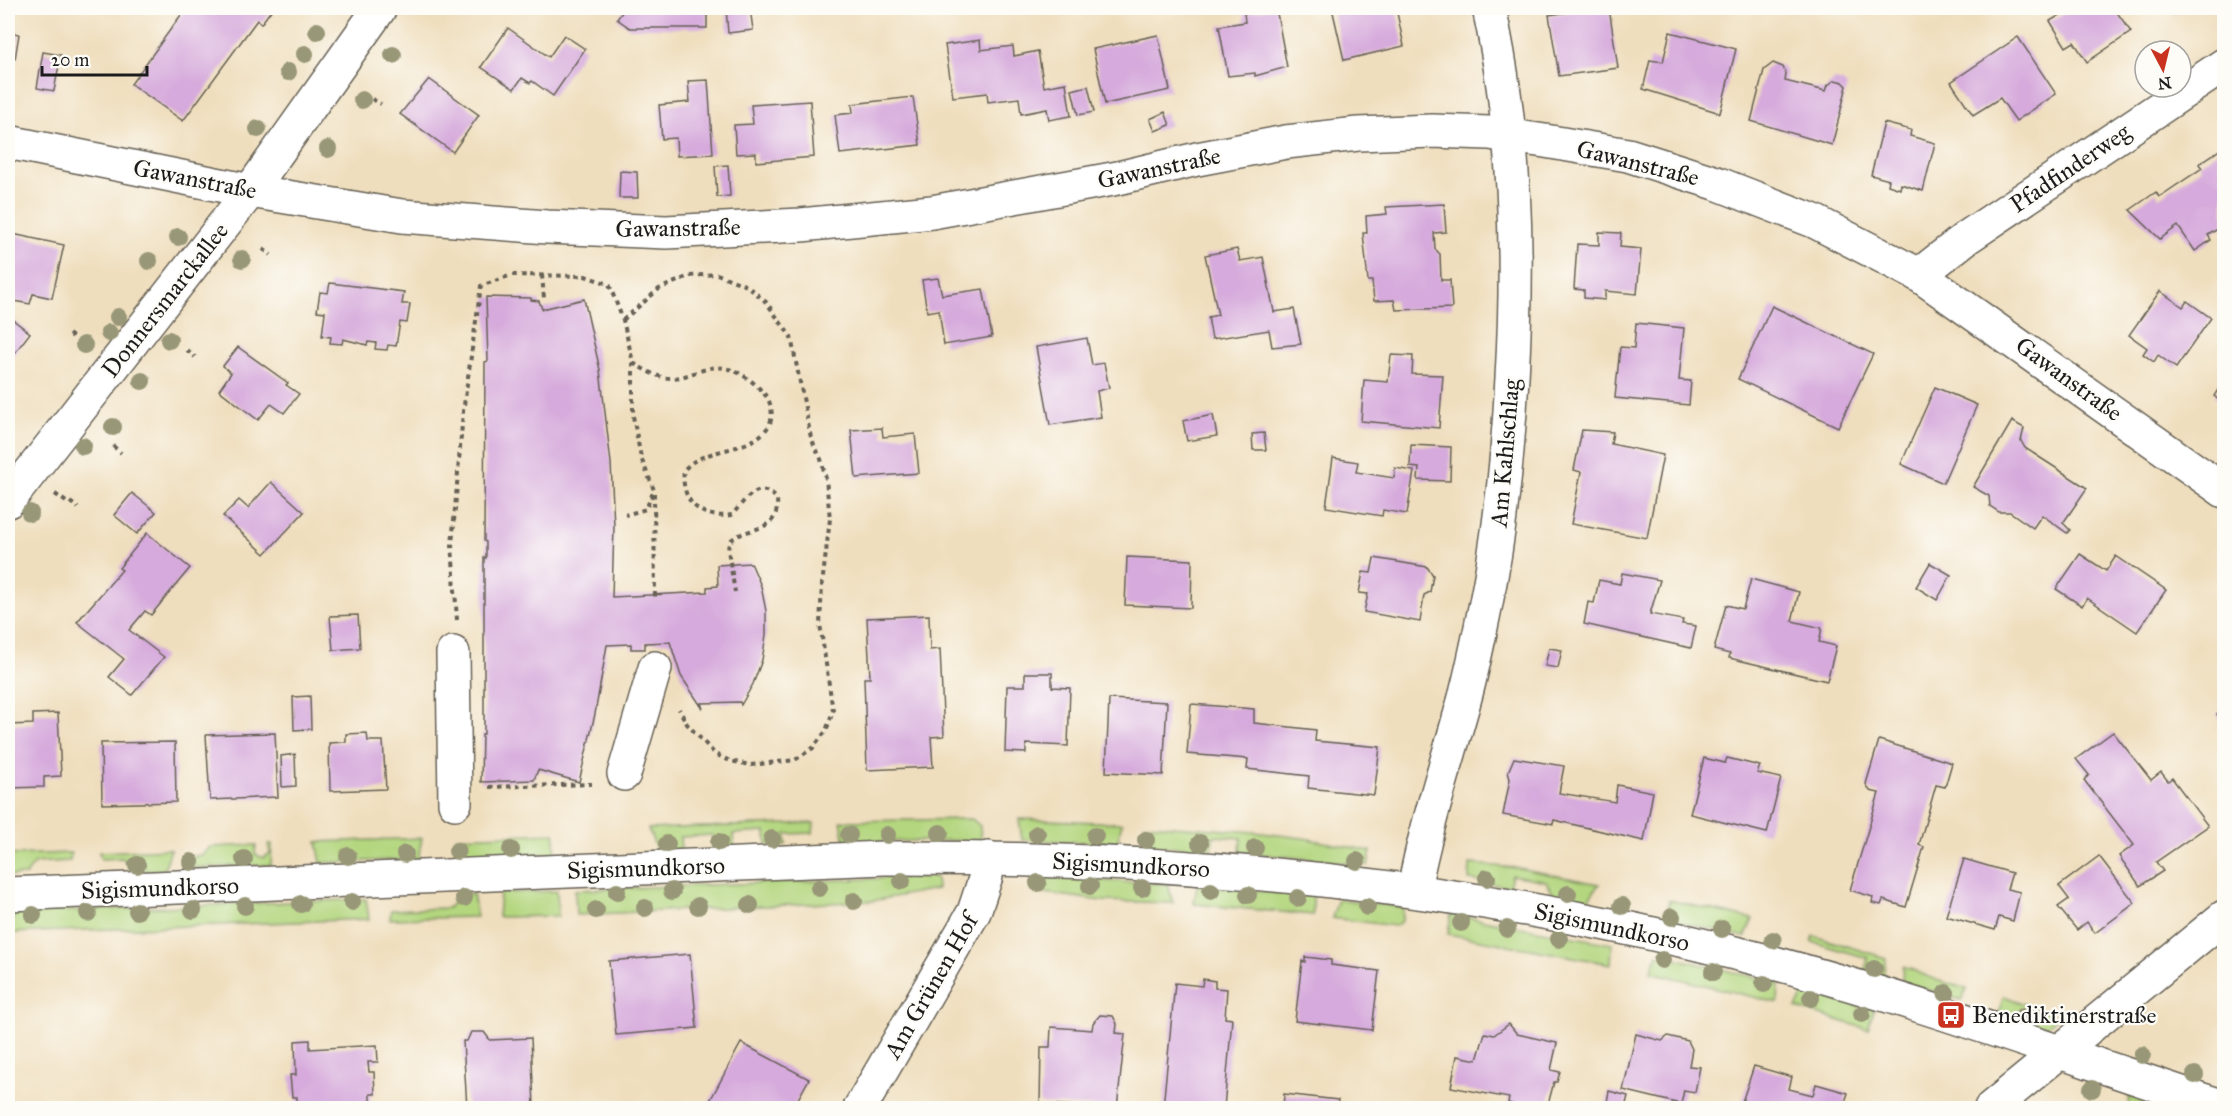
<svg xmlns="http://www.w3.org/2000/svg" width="2232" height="1116" font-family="'IM FELL Great Primer',serif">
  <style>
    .green { fill: #b3d67e; stroke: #68794d; stroke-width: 1.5 }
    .building { fill: #d6aadc }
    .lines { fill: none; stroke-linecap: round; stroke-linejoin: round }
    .minor-casing { stroke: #666054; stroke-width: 36 }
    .path { stroke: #666054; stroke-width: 4; stroke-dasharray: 4.5 4.5; stroke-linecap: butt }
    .minor { stroke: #fff; stroke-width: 33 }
    .tree { fill: #989777 }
    .labels { text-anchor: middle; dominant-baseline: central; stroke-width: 4.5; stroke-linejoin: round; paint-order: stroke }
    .street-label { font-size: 24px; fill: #1c1c1c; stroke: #fdfcf7 }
    .poi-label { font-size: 24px; fill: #1c1c1c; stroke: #fdfcf7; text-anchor: start }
  </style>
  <rect width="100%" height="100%" fill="#fdfcf7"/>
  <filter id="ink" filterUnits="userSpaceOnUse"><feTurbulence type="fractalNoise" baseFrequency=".0167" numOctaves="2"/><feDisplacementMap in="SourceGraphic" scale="12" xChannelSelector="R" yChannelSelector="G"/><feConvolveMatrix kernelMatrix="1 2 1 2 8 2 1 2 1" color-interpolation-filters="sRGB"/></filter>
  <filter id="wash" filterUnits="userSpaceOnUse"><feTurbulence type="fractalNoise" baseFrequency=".008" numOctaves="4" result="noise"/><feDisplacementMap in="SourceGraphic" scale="24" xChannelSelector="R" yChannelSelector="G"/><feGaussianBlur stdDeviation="1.35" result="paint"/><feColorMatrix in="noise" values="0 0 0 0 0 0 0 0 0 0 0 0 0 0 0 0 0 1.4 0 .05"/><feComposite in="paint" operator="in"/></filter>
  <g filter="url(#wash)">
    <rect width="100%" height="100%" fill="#efdebd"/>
    <g class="green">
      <polygon points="972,819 980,826 981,840 845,842 841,821"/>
      <polygon points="1019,819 1122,823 1117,843 1022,840"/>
      <polygon points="814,823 813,833 786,834 786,845 767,845 766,832 733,834 734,847 714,847 713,835 680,837 681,849 657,850 648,829"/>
      <polygon points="1144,824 1254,832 1303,838 1371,851 1368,865 1240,852 1241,838 1213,836 1212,849 1146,845"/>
      <polygon points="555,833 555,853 456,858 456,837"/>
      <polygon points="422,838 418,859 321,863 317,842"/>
      <polygon points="268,844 272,844 271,865 190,868 194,856 202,855 210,847 256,845 255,854 263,858 270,853"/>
      <polygon points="171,849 164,870 131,871 123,858 101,859 99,852"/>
      <polygon points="71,853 70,861 35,863 26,875 8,876 8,855"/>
      <polygon points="1470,864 1518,868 1599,884 1587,901 1554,895 1546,881 1512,875 1509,887 1469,880"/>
      <polygon points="920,877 936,877 937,889 872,901 576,915 575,890"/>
      <polygon points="1032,877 1168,884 1173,903 1102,901 1031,891"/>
      <polygon points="1197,885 1313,896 1313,915 1194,904"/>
      <polygon points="557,891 558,916 498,917 500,893"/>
      <polygon points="473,894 477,917 390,919 391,910 448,908 459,895"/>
      <polygon points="366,899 369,919 10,933 14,913"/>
      <polygon points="1338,899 1403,907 1402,921 1395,926 1332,918"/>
      <polygon points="1669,900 1753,919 1745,937 1667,919"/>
      <polygon points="1451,914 1612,944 1611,964 1448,934"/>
      <polygon points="1814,936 1886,958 1883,976 1865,970 1868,958 1812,942"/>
      <polygon points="1658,954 1779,983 1778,1003 1651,972"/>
      <polygon points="1903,966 1936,980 1967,989 1961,1000 1902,982"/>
      <polygon points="1805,991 1874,1010 1868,1029 1796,1008"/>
      <polygon points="2004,996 2057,1017 2045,1028 1998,1013"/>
      <polygon points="2129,1095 2171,1108 2128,1108"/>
    </g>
    <g id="blocks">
      <g class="building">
        <polygon points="186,8 272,9 261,24 257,20 183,121 131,84"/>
        <polygon points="625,8 707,8 707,28 630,28 617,19"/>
        <polygon points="726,8 750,8 753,30 728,33"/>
        <polygon points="1276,8 1287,67 1255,76 1255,73 1228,76 1219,26 1245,22 1244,13"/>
        <polygon points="1332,8 1396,8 1404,46 1344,60"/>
        <polygon points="1595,8 1609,8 1618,68 1559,76 1549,15"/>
        <polygon points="2072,8 2114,8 2131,32 2087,62 2074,42 2066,47 2050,21"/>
        <polygon points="2171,8 2184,8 2175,14"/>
        <polygon points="508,28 549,57 564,35 585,49 553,96 532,81 530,83 522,78 514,89 481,67"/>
        <polygon points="8,32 19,34 15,59 8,58"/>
        <polygon points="1670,32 1736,49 1720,113 1643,89 1650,60 1663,62"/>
        <polygon points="1158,35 1170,90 1105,104 1093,49"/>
        <polygon points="2018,37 2056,94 2016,121 2000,98 1973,115 1951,82"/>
        <polygon points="980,40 981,50 1013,46 1014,56 1038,51 1044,87 1066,83 1071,116 1049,120 1047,109 1021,114 1019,98 988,102 987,93 953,97 945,45"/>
        <polygon points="43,52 61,55 54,91 37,88"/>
        <polygon points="1773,63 1783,67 1786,74 1785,81 1826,91 1828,85 1835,80 1843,82 1847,86 1832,145 1751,121 1764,70"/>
        <polygon points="429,79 479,115 453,152 400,114"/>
        <polygon points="708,80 713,154 677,156 676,138 662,139 659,105 690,102 688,81"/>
        <polygon points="1088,86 1094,112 1078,115 1072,90"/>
        <polygon points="913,97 920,145 840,154 835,115 853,113 852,104"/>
        <polygon points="810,101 814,157 756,162 756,153 736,154 734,125 753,124 751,105"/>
        <polygon points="1165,112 1170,125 1155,131 1150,119"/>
        <polygon points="1884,123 1911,130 1910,136 1935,143 1923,191 1901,184 1900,189 1888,185 1889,180 1871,175"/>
        <polygon points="2224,147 2224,225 2208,235 2211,240 2195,251 2178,226 2160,239 2130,210 2156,192 2159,197 2202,168 2199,164"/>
        <polygon points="728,165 730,196 717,197 715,166"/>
        <polygon points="620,171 637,172 638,198 619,198"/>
        <polygon points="1444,204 1446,232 1434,233 1435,249 1440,254 1441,280 1450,280 1452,308 1396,310 1394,300 1374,301 1372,281 1368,281 1363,233 1367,233 1366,216 1387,214 1386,207"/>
        <polygon points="1599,232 1621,233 1620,247 1641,249 1637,294 1605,291 1605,300 1584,298 1584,290 1574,289 1577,244 1599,245"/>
        <polygon points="8,233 64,245 52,298 33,294 30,304 8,300"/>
        <polygon points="1237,249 1240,261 1263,257 1274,312 1294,309 1301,344 1272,347 1269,330 1212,339 1208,317 1218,315 1205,255"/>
        <polygon points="938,278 942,295 983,289 992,337 944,345 939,310 927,312 922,280"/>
        <polygon points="330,283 404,292 402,304 410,304 407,323 400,322 396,346 388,345 387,350 375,349 376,343 368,342 367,345 343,339 342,344 330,343 331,337 322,336 325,312 317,311 320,292 328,293"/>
        <polygon points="2160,291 2183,307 2187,301 2211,318 2176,368 2158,355 2154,362 2143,354 2147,348 2129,335"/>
        <polygon points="486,297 531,298 531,300 539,301 542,309 584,299 600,370 611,463 614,526 612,597 707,592 707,587 718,586 717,565 751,563 761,586 766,611 766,635 762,660 753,684 741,705 740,702 701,703 703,709 681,676 670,642 645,643 645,649 631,649 631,644 607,645 595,714 579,782 538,770 534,780 481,782 482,734 484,734 484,557 486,558 486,542 484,541 485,362 488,361"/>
        <polygon points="1772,306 1873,354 1838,427 1738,379"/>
        <polygon points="8,316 30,333 8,362"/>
        <polygon points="1636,323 1684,328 1679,380 1691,381 1689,405 1615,398 1620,347 1634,348"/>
        <polygon points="1087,338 1092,365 1104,363 1109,388 1097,391 1101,417 1050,425 1036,347"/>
        <polygon points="238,347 288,383 286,385 299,394 284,413 271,404 258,420 219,390 231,373 223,366"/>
        <polygon points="1391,355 1413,356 1412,374 1443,375 1439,428 1361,421 1364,380 1388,382"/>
        <polygon points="2224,380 2224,404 2214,396"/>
        <polygon points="1935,387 1977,405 1943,483 1901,464"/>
        <polygon points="1213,415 1217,436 1187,441 1183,421"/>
        <polygon points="2012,421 2024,428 2021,441 2025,448 2087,488 2063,523 2070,530 2067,533 2042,515 2033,528 2010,512 1999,512 1990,506 1989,496 1973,487"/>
        <polygon points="882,428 883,437 915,434 919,473 856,478 851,430"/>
        <polygon points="1582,430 1613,432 1611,444 1663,455 1647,538 1571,524 1581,472 1574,470"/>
        <polygon points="1264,433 1266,450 1253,450 1252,434"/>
        <polygon points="1411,445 1451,447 1450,481 1418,480 1419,468 1410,467"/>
        <polygon points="1333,458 1358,462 1356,472 1394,478 1395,468 1414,471 1407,514 1383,510 1382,516 1326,507"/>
        <polygon points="271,482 304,512 265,554 223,516 239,500 248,508"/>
        <polygon points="132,493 156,512 137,534 114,515"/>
        <polygon points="147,533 190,568 151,615 145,611 129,630 164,657 132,695 109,677 124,659 77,622 122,570 119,568"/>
        <polygon points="2080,554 2106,571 2116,556 2166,590 2137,632 2087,598 2082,606 2056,589"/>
        <polygon points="1127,557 1192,560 1191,608 1125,605"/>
        <polygon points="1374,558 1427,567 1433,575 1430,592 1424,595 1420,622 1364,612 1368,594 1359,593 1363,572 1371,573"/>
        <polygon points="1930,563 1951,575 1937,600 1916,587"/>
        <polygon points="1622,573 1660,580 1650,614 1683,620 1682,624 1696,626 1691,648 1584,624 1588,602 1594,603 1599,580 1620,584"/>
        <polygon points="1751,579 1799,592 1792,621 1822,628 1819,642 1836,646 1827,681 1729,658 1730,654 1714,650 1726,605 1743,609"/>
        <polygon points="358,615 360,648 333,650 330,616"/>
        <polygon points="929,615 930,650 940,649 944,736 931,737 933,767 867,770 864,678 870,678 867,618"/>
        <polygon points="1549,648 1562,650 1558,668 1545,666"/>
        <polygon points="1025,673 1052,673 1052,687 1070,688 1068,746 1026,744 1026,753 1005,752 1007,686 1025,686"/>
        <polygon points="310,696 311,729 294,730 293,697"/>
        <polygon points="1109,699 1167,702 1163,775 1106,772"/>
        <polygon points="1191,704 1254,709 1254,723 1316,730 1315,741 1380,747 1374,795 1308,788 1309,776 1247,769 1248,759 1187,754"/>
        <polygon points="2224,709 2224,725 2217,714"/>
        <polygon points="58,713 61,776 44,777 44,787 8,788 8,725 33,724 33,714"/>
        <polygon points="2113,732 2151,780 2161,772 2168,781 2172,778 2208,826 2156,862 2163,871 2140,886 2119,856 2134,845 2084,780 2089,775 2076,759"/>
        <polygon points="275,733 278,797 210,800 206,735"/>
        <polygon points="367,733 368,741 383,741 386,789 330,791 329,743 346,742 346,734"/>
        <polygon points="1879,740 1952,763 1945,787 1936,785 1919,845 1924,847 1906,907 1883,900 1881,905 1872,903 1873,897 1850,890 1879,793 1870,791 1866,784"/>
        <polygon points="175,742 176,802 102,804 101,743"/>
        <polygon points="295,754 296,786 282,787 281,756"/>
        <polygon points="1514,758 1564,766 1559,793 1615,802 1617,785 1653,792 1644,841 1554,820 1553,824 1503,815 1510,779 1508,772"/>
        <polygon points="1704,758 1725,763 1727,758 1760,766 1757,773 1781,778 1767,833 1690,814"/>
        <polygon points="2099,856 2135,903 2095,933 2087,922 2077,930 2058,907 2069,899 2059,886"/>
        <polygon points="1964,859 2012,873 2007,889 2020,892 2013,921 1999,917 1995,930 1946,916"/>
        <polygon points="690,954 697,1028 616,1035 609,961"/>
        <polygon points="1305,957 1331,960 1331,965 1379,971 1372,1030 1295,1021 1302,961 1305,962"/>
        <polygon points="1203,979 1215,981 1215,988 1227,989 1225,1018 1232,1019 1224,1108 1163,1108 1175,983 1202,986"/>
        <polygon points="1100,1015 1113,1016 1117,1024 1116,1033 1125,1034 1117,1108 1040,1104 1041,1047 1050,1047 1051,1027 1092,1030 1093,1023"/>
        <polygon points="1509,1024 1517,1034 1557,1043 1551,1070 1560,1072 1557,1082 1554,1082 1547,1108 1511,1108 1512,1104 1508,1103 1509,1098 1451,1087 1457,1056 1477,1060 1485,1033 1494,1035"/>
        <polygon points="471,1032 484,1032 490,1040 531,1038 534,1107 467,1108 463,1041 467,1041"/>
        <polygon points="1636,1034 1662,1041 1668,1036 1688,1041 1692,1049 1689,1066 1700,1067 1695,1092 1684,1090 1681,1104 1623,1090"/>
        <polygon points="310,1040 310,1049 377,1045 378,1062 368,1062 369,1072 374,1072 375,1094 370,1094 370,1108 297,1108 297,1097 292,1097 290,1075 296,1075 295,1041"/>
        <polygon points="741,1043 809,1079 793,1108 706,1108"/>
        <polygon points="1754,1066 1792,1077 1789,1089 1813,1095 1816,1084 1848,1093 1843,1108 1740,1108"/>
        <polygon points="1609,1091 1628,1096 1625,1108 1606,1108"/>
        <polygon points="1284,1094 1338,1100 1337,1108 1283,1108"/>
      </g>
    </g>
  </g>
  <g filter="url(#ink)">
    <use href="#blocks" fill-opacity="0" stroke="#666054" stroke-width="1.5"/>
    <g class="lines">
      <g class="minor-casing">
        <g id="minor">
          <polyline points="8,142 250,191 402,216 547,227 666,232 801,225 932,212 1118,178 1197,159 1286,142 1358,134 1432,131 1489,133 1545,141 1628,155 1716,183 1814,221 1919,275 2224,491"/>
          <polyline points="1919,275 1966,238 2224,65"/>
          <polyline points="8,501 250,191 380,8"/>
          <polyline points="453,653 455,803"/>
          <polyline points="624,774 655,668"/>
          <path d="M1414,889C1426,825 1447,763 1464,701C1473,669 1479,636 1486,603C1501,529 1508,454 1512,378C1519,253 1516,130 1489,8"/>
          <path d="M8,894L884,858C1181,857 1463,884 1751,957C1912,998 2067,1056 2224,1107"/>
          <polyline points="860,1108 974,912 986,876 988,858"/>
          <polyline points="1991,1108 2224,917"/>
        </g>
      </g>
      <g class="path">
        <polyline points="436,9 444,16"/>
        <polyline points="372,99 381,104"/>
        <polyline points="263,249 271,255"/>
        <polyline points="542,275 544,298"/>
        <polyline points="623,320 659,289 689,276 717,274 747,286 766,302 791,337 811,438 821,459 826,479 830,519 822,585 820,624 833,711 826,731 813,748 795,760 750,765 730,761 715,754 687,724 679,709"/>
        <polyline points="69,334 74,338"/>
        <polyline points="187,350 195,357"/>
        <path d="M633,363C645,370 657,378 671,378C684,378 694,372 707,369C729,362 753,379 766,396C772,404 774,418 768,427C749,455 705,445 684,470C680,502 701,520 732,515C745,500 759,478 777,499C780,535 748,524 729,542L728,550L735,592"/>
        <polyline points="113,446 121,453"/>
        <polyline points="654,493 655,601"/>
        <polyline points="55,494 69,504"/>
        <polyline points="70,502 78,508"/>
        <polyline points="457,620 452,545 463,412 481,286 512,275 585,276 609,284 623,320 633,362 633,416 641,458 654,490 646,509 625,515"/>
        <polyline points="489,787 592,784"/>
      </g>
      <use href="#minor" class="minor"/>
    </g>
    <g class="tree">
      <circle cx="317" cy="31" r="9"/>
      <circle cx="305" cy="54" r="9"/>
      <circle cx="393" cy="55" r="9"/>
      <circle cx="288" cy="72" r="9"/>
      <circle cx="362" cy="100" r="9"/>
      <circle cx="258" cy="129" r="9"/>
      <circle cx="328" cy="149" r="9"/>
      <circle cx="178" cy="237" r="9"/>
      <circle cx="242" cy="259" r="9"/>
      <circle cx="149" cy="261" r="9"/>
      <circle cx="118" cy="317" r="9"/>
      <circle cx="109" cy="333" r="9"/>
      <circle cx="169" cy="340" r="9"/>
      <circle cx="84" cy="345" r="9"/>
      <circle cx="142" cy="381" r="9"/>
      <circle cx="113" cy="427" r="9"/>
      <circle cx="83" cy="446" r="9"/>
      <circle cx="30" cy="513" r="9"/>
      <circle cx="940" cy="833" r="9"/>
      <circle cx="1037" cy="834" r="9"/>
      <circle cx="849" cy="835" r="9"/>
      <circle cx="887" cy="835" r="9"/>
      <circle cx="1095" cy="836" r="9"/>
      <circle cx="772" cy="839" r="9"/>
      <circle cx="1146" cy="840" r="9"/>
      <circle cx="719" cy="842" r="9"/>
      <circle cx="1200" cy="843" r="9"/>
      <circle cx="667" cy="844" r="9"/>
      <circle cx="1255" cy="848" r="9"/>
      <circle cx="511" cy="850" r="9"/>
      <circle cx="457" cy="851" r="9"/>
      <circle cx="405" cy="854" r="9"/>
      <circle cx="348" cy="856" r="9"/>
      <circle cx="244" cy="859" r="9"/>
      <circle cx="1357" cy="861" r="9"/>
      <circle cx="191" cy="862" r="9"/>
      <circle cx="137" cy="865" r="9"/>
      <circle cx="1487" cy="878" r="9"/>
      <circle cx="902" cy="881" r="9"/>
      <circle cx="1038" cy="883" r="9"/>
      <circle cx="1090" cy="886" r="9"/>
      <circle cx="819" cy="888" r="9"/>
      <circle cx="1142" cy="888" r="9"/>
      <circle cx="672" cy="891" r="9"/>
      <circle cx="1211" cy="891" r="9"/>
      <circle cx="617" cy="892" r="9"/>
      <circle cx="1568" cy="894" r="9"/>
      <circle cx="1248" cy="895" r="9"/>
      <circle cx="464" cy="898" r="9"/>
      <circle cx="1298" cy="898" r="9"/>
      <circle cx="854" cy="901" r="9"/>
      <circle cx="352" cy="902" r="9"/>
      <circle cx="301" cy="904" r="9"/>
      <circle cx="750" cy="905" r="9"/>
      <circle cx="245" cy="906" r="9"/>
      <circle cx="698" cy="906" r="9"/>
      <circle cx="1622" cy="906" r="9"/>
      <circle cx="1367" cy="907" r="9"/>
      <circle cx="645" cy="908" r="9"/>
      <circle cx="193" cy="910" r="9"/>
      <circle cx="596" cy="910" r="9"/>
      <circle cx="137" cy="911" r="9"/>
      <circle cx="88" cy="913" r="9"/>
      <circle cx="33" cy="915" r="9"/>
      <circle cx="1672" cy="917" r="9"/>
      <circle cx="1461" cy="923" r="9"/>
      <circle cx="1507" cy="929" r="9"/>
      <circle cx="1722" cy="929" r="9"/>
      <circle cx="1559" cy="939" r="9"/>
      <circle cx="1773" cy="940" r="9"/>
      <circle cx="1662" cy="960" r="9"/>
      <circle cx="1874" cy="969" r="9"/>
      <circle cx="1713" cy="972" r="9"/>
      <circle cx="1764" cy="984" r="9"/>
      <circle cx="1946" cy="993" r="9"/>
      <circle cx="1811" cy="998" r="9"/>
      <circle cx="1862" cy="1014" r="9"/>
      <circle cx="2022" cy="1017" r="9"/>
      <circle cx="2142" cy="1055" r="9"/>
      <circle cx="2195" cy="1075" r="9"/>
      <circle cx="2092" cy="1089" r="9"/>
    </g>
  </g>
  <defs>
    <g id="bus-square" transform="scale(1.5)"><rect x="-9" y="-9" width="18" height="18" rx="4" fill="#c8321e" stroke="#fdfcf7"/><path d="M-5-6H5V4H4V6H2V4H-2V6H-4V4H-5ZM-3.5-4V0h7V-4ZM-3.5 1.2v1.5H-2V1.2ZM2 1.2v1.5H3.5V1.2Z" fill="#fff"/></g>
  </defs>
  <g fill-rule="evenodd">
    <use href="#bus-square" x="1951" y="1015"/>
  </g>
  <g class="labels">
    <g class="street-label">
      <text transform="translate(1638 163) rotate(14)">Gawanstraße</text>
      <text transform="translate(1159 168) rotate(-12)">Gawanstraße</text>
      <text transform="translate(2070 168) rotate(-34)">Pfadfinderweg</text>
      <text transform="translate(195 179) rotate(11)">Gawanstraße</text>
      <text transform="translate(678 228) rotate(-1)">Gawanstraße</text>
      <text transform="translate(165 300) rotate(-52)">Donnersmarckallee</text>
      <text transform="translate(2069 379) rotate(36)">Gawanstraße</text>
      <text transform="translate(1505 453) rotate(-85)">Am Kahlschlag</text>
      <text transform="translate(1131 865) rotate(3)">Sigismundkorso</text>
      <text transform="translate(646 868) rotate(-2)">Sigismundkorso</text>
      <text transform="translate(160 888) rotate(-2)">Sigismundkorso</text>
      <text transform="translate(1612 927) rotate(12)">Sigismundkorso</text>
      <text transform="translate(931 986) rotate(-60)">Am Grünen Hof</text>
    </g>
    <g class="poi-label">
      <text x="1972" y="1015">Benediktinerstraße</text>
    </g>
  </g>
  <rect width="2232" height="1116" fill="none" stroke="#fdfcf7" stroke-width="30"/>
  <g transform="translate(2163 69) rotate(173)"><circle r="28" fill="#fdfcf7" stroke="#a3a29f" stroke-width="1.5"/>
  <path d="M0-4.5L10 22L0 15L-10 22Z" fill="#c8321e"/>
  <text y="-9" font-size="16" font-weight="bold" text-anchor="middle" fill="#1c1c1c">N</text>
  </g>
  <path d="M42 66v9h105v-9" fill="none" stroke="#1c1c1c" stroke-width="3"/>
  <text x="51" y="66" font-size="18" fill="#1c1c1c" stroke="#fdfcf7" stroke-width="4.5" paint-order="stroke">20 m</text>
</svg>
